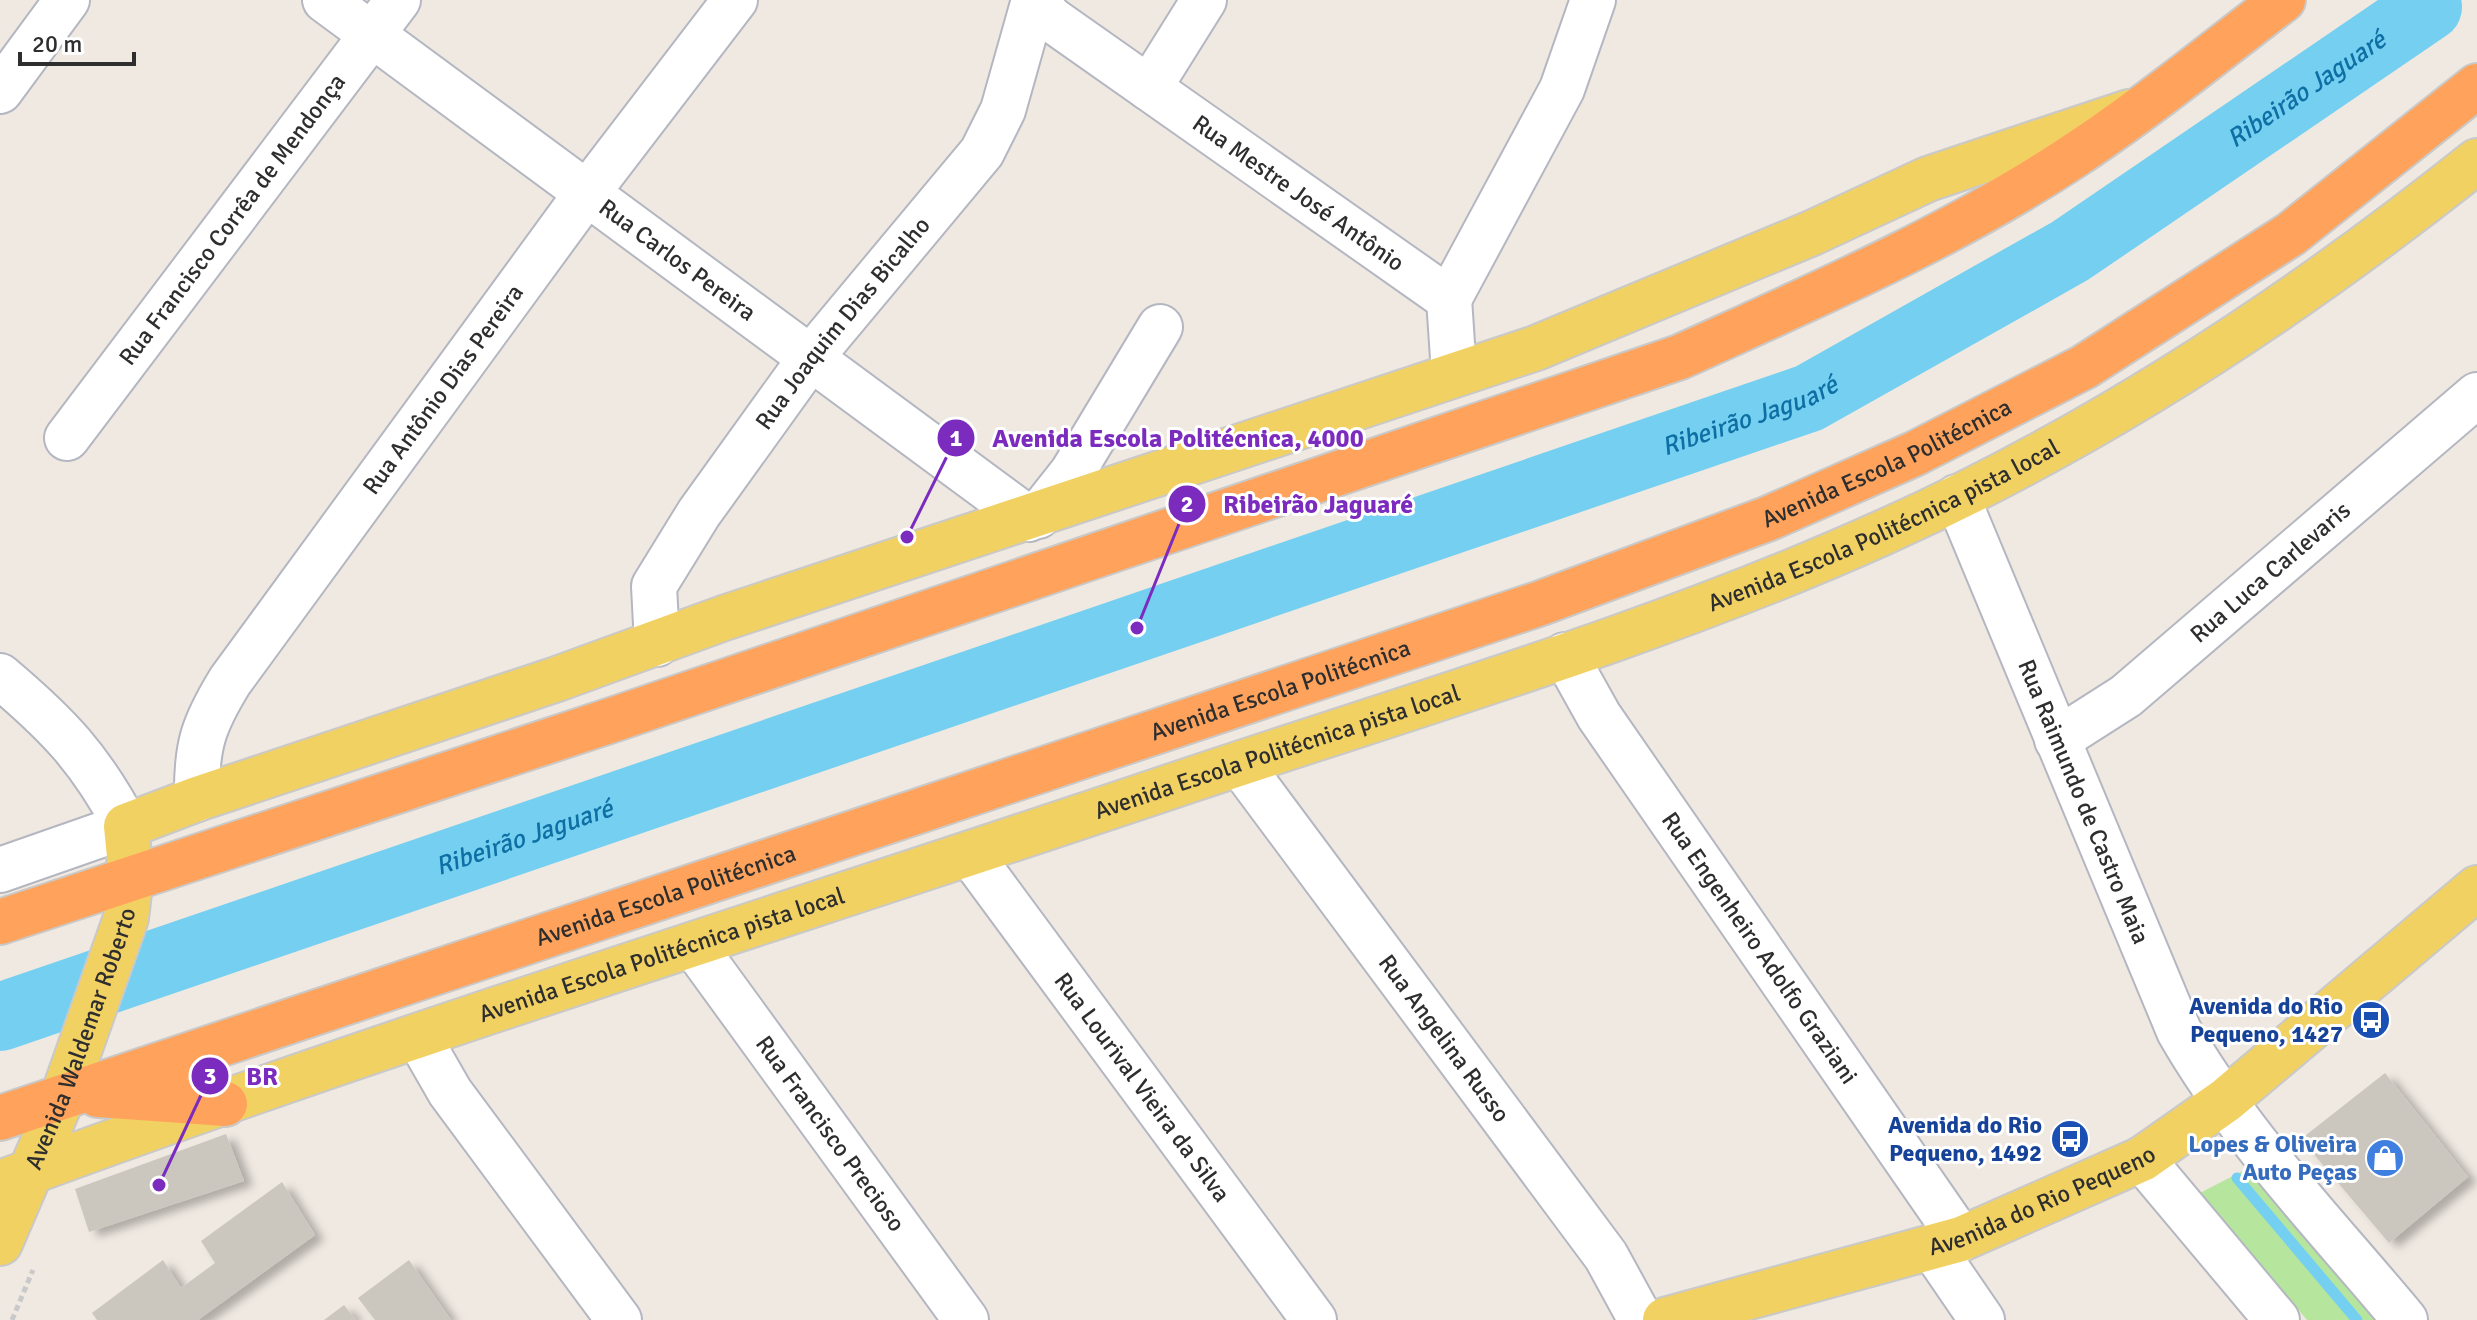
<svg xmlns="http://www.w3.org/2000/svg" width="2477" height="1320" font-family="Signika,sans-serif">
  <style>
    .green { fill: #b6e59e }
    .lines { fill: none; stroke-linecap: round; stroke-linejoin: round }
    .stream { stroke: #75cff0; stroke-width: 11 }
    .river { stroke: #75cff0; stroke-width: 68 }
    .building { fill: #cbc7bf; filter: url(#shadow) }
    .minor-casing { stroke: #b4b7c1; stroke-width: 48 }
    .major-casing { stroke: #c9c9c9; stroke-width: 48 }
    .highway-casing { stroke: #c9c9c9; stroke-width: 48 }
    .path { stroke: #c9c9c9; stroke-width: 5; stroke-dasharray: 6 4; stroke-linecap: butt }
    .minor { stroke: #fff; stroke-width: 44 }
    .major { stroke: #f2d163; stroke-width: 44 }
    .highway { stroke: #ffa35c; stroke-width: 44 }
    .labels { text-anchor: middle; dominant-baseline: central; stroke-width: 6; stroke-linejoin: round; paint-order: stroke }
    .street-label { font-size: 24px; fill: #2e2e2e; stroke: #fff }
    .transit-label { font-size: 24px; font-weight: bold; fill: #164399; stroke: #fff; text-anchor: end }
    .shop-label { font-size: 24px; font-weight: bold; fill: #366cbe; stroke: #fff; text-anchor: end }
    .water-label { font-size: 26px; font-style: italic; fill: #0d6fa3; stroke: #fff }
    .leader { fill: none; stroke: #7b2cbf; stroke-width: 3 }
    .callout-dot { fill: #7b2cbf; stroke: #fff; stroke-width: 3 }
    .mark-label { font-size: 24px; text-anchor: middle; font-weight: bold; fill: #fff }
    .callout-label { font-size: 26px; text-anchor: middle; font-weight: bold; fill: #7b2cbf; stroke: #fff; stroke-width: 6; stroke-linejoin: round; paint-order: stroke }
  </style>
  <defs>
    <filter id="shadow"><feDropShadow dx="9" dy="5" stdDeviation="4" flood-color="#0004"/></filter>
  </defs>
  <rect width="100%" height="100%" fill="#efe9e1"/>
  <polygon class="green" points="2256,1164 2387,1320 2307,1320 2200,1193"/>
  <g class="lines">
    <polyline class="stream" points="2237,1178 2357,1320"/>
    <path class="river" id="s1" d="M0,1017L1809,398L2070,251L2428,7"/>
  </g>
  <g class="building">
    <polygon points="2385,1073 2468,1177 2389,1243 2301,1139"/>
    <polygon points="226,1134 244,1181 89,1232 75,1189"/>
    <polygon points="282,1182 315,1235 198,1320 97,1320 92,1313 163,1260 181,1288 215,1263 201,1241"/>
    <polygon points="409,1260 451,1320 375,1320 358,1298"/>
    <polygon points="344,1305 356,1320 324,1320"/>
  </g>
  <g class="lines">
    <g class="minor-casing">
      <g id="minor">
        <path id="s2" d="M325,0L1029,519"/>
        <path id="s3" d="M1034,0L1051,19L1449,299L1562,89L1593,0"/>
        <polyline points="1149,88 1204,0"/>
        <polyline points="0,91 67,0"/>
        <polyline points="1449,299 1454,373"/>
        <path id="s4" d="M67,438L398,0"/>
        <path id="s5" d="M1957,497L2179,1031C2239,1136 2328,1227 2405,1320"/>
        <polyline points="1038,516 1072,473 1160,327"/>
        <path id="s6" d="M657,644L654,586L699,513L812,356L982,152L1003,110L1034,0"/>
        <path id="s7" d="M1565,655L1599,716L1961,1239"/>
        <path d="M0,676C58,725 90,758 126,826L0,870"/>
        <path id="s8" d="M2057,740L2126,696L2477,395"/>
        <path id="s9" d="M1240,764L1606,1256L1641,1320"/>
        <path id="s10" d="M197,799C196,746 203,725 230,681L575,209L735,0"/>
        <path id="s11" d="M970,854L1314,1320"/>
        <path id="s12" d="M694,946L966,1320"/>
        <polyline points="419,1038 450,1092 619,1320"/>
        <polyline points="2142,1159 2277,1320"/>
        <polyline points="1932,1247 1982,1320"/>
      </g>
    </g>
    <g class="major-casing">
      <g id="major">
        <path id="s13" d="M0,1183C393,1037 796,913 1193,779C1423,702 1660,633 1882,533C2097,437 2294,307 2477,161"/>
        <path id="s14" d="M0,1243L63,1096L126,918L131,876L126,826L197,799L557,679L724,618L1536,348L1812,233L1928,179L2129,112"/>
        <path id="s15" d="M1665,1320L1961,1239L2142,1159L2226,1100L2477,888"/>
      </g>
    </g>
    <g class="highway-casing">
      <g id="highway">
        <path d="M0,922L615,719L1680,357C1812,297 1947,239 2069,159C2143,111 2212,54 2283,0"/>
        <polyline points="98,1095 225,1104"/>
        <path id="s16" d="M0,1118L1541,603L1767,519L1914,454L2084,367L2291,234L2477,86"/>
      </g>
    </g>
    <polyline class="path" points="12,1320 33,1270"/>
    <use href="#minor" class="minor"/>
    <use href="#major" class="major"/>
    <use href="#highway" class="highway"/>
  </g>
  <defs>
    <g id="bus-disc" transform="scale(2)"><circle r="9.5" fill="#1a4fb4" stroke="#fff"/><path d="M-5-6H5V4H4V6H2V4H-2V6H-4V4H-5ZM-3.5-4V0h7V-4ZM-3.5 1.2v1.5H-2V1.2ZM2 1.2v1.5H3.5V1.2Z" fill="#fff"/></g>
    <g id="shop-disc" transform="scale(2)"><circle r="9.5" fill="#3f7fe0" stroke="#fff"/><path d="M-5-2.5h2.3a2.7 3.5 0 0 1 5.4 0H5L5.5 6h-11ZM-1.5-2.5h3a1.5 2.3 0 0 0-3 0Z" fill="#fff"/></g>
  </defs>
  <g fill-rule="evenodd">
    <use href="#bus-disc" x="2371" y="1020"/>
    <use href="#bus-disc" x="2070" y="1139"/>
    <use href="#shop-disc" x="2385" y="1158"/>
  </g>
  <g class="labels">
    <g class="street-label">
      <text stroke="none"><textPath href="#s3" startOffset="328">Rua Mestre José Antônio</textPath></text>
      <text stroke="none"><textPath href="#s4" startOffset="274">Rua Francisco Corrêa de Mendonça</textPath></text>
      <text stroke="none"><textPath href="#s2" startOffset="438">Rua Carlos Pereira</textPath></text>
      <text stroke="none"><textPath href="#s6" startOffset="382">Rua Joaquim Dias Bicalho</textPath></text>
      <text stroke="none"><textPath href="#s10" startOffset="486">Rua Antônio Dias Pereira</textPath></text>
      <text stroke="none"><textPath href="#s16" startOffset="1998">Avenida Escola Politécnica</textPath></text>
      <text stroke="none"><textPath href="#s13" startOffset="1996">Avenida Escola Politécnica pista local</textPath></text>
      <text stroke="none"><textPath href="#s8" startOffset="272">Rua Luca Carlevaris</textPath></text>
      <text stroke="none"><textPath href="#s16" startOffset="1350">Avenida Escola Politécnica</textPath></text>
      <text stroke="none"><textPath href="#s13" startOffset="1348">Avenida Escola Politécnica pista local</textPath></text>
      <text stroke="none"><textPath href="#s5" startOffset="330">Rua Raimundo de Castro Maia</textPath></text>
      <text stroke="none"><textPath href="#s16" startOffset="702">Avenida Escola Politécnica</textPath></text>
      <text stroke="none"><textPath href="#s7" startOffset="352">Rua Engenheiro Adolfo Graziani</textPath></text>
      <text stroke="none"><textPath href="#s13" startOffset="700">Avenida Escola Politécnica pista local</textPath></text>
      <text stroke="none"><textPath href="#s14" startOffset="220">Avenida Waldemar Roberto</textPath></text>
      <text stroke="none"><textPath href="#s9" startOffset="342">Rua Angelina Russo</textPath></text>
      <text stroke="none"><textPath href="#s11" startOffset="290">Rua Lourival Vieira da Silva</textPath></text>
      <text stroke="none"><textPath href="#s12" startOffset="232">Rua Francisco Precioso</textPath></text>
      <text stroke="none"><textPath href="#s15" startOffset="396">Avenida do Rio Pequeno</textPath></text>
    </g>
    <g class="transit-label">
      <text x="2343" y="1006">Avenida do Rio<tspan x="2343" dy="28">Pequeno, 1427</tspan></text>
      <text x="2042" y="1125">Avenida do Rio<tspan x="2042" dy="28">Pequeno, 1492</tspan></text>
    </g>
    <g class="shop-label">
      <text x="2357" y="1144">Lopes &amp; Oliveira<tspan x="2357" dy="28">Auto Peças</tspan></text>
    </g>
    <g class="water-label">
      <text stroke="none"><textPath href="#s1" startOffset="2498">Ribeirão Jaguaré</textPath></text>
      <text stroke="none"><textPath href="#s1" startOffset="1850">Ribeirão Jaguaré</textPath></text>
      <text stroke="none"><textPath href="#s1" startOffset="554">Ribeirão Jaguaré</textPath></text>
    </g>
  </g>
  <path class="leader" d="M907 537L956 438M1137 628L1187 504M159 1185L210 1076"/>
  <g class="callout-dot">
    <circle cx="907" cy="537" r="8"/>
    <circle cx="1137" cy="628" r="8"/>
    <circle cx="159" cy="1185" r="8"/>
    <circle cx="956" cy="438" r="20"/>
    <circle cx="1187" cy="504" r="20"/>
    <circle cx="210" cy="1076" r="20"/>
  </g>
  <g class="mark-label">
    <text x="956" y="446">1</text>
    <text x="1187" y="512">2</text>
    <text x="210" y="1084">3</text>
  </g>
  <g class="callout-label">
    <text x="1178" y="447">Avenida Escola Politécnica, 4000</text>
    <text x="1318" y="513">Ribeirão Jaguaré</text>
    <text x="262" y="1085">BR</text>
  </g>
  <path d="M20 52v12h114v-12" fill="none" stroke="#2e2e2e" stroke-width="4"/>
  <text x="32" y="52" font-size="24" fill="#2e2e2e" stroke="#ffffff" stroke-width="6" paint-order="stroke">20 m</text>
</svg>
